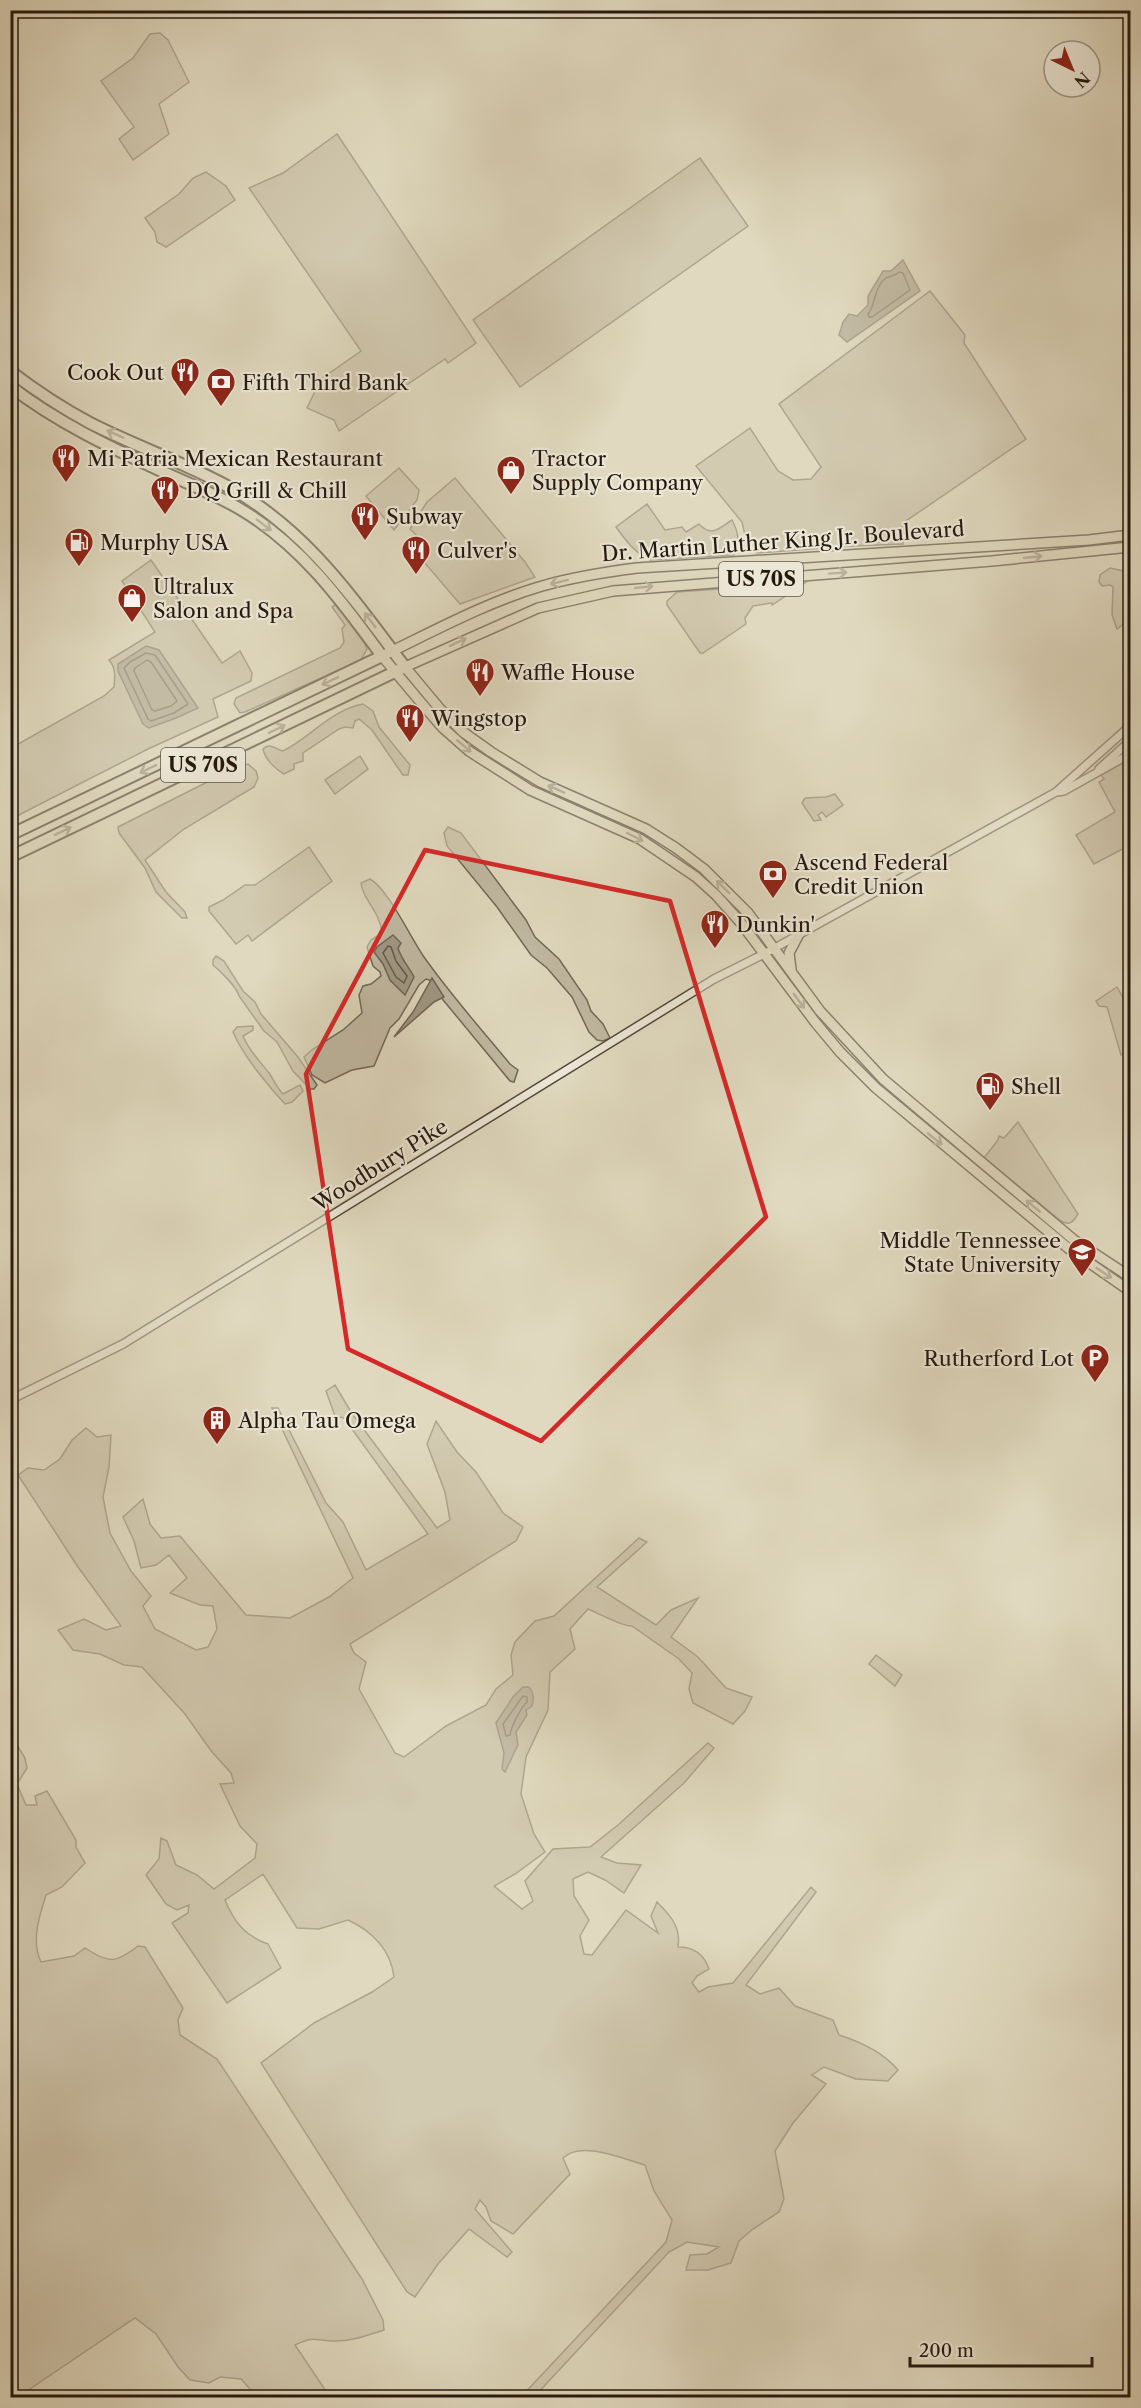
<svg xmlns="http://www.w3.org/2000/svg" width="1141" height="2408" font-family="'Libre Caslon Text',serif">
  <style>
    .green { fill: #c0b8a1; stroke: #726858; stroke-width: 1.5 }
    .water { fill: #a09783; stroke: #6f6455; stroke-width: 1.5 }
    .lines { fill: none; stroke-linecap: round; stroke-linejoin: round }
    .shore { stroke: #625849; stroke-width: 1.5 }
    .minor-casing { stroke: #54483b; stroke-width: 10 }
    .major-casing { stroke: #25180f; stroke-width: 12 }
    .highway-casing { stroke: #25180f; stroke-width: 14 }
    .minor { stroke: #ebe6d5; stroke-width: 7 }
    .major { stroke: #e0d9bf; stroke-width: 9 }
    .highway { stroke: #e0d9bf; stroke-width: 10 }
    .oneway { stroke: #8c8270 }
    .marked { fill: none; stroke: #d62828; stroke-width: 4.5; stroke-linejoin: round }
    .labels { text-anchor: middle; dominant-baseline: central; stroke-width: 4.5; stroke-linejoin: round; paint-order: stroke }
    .shield { fill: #ebe6d5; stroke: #60564a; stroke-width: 1.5 }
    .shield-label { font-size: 20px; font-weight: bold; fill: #25180f }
    .poi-label { font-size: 21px; fill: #25180f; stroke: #ebe6d5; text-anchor: start }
    .street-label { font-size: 21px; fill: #25180f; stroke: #ebe6d5 }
  </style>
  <rect width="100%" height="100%" fill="#e0d9bf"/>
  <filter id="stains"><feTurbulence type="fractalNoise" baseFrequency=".00333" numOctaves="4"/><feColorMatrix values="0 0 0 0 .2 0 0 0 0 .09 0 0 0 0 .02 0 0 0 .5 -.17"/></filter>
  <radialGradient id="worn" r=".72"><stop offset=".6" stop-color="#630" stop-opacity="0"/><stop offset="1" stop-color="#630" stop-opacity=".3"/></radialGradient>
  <g class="green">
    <polygon points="160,33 168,40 189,82 159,104 169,134 133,160 119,139 134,127 101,81 133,58 150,34"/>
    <polygon points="337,134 476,343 448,363 445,359 339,431 334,420 307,408 321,379 361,351 249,188 283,173"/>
    <polygon points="700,158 748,226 520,387 473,320"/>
    <polygon points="206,172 226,186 235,200 166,247 157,242 155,232 145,218 179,194 193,178"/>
    <polygon points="930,291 965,335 964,343 1026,439 903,523 903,544 852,546 757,553 748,548 742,522 696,466 750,428 778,471 793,480 811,479 821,467 779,404"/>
    <polygon points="399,468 419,490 417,500 394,530 366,496"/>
    <polygon points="455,478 525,562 535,577 460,604 424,562 424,558 413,546 419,538 410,529 427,502"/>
    <path d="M647,504L665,530L682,527L686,532L699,524C712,538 719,528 732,520C738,531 741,543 734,555L650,560C634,552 626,541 616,527Z"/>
    <path d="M151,560L222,663L240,651L252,673L251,681L213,699L218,717L148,749L11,819V748L104,696L114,687C115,676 116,668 109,660L155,632L122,581Z"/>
    <path d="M1110,568L1123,571L1130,580C1131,597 1134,620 1117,629L1112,615L1113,587L1110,585L1102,586L1099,582L1100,575Z"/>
    <polygon points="805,583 772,605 772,603 753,606 745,618 746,624 703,653 700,653 667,605 667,601 677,592"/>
    <polygon points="336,604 365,644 367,649 361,660 245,712 240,713 234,704 236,698 340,648 344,642 342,629 345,625 332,607"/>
    <path d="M363,704L373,711L379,727L410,765L408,775H403L372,730L359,719L355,721L353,728L345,727L339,729L303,753V761L294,764V769L284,774C275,769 265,759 263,749C270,742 275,749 283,751C311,737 331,710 363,704Z"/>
    <polygon points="360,756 368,769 335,794 325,780"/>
    <polygon points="1130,758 1130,845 1094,864 1076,835 1115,812 1099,782 1104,779 1101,775"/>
    <polygon points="248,764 256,771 258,778 254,787 184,829 145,860 166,892 185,912 187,918 182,918 156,892 145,868 119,833 118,827 239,766"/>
    <polygon points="835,794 843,805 826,817 822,812 818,815 821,820 814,821 802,803 805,798 826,797"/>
    <polygon points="448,827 461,833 526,920 535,937 559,959 587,1000 591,1011 603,1024 610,1038 603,1041 597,1040 589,1032 572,997 547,968 531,955 497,907 447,846 444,833"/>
    <polygon points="309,847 332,881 252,941 248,935 236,944 209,911 209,907 223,900 245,885 255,885"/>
    <path d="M370,879C389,890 410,937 424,957C450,994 481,1029 510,1064L518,1070L514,1082L510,1081L439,995L432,981L426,979L419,985L399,1019L390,1028L374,1066L352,1070L325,1083L312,1075L304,1057L313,1049L343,1030L362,1013L359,995L363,986L371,984L381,976L380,972L373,966L367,947L371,940L382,933C380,911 362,899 361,883Z"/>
    <path d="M216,956L224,961L243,991L255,1002L261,1014L298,1057L317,1085L314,1089H310L293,1071L277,1042L264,1031L239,996C237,987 220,971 213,965V960Z"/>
    <polygon points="1117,987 1130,1010 1130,1049 1121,1055 1107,1007 1099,1006 1096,1001"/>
    <path d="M253,1026V1030L243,1036C249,1051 259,1060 269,1073C274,1080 277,1088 283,1094L300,1085L303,1091L292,1102L285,1104C268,1086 242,1054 233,1032L237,1027Z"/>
    <path d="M1018,1122L1078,1214C1073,1222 1070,1226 1061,1221L984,1158L998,1140L999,1136L1004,1138Z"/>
    <path d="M335,1385L351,1412L437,1528L450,1520L445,1492L427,1444L436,1421L457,1452L476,1472L503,1513L523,1527L516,1541L350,1644L354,1653L366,1662L359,1689L395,1753L404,1757L446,1726L486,1705L496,1689L513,1675L511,1655L515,1642L535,1621L554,1616L639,1538L647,1542L597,1587L656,1625L671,1610L698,1598L671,1637L698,1657L726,1688L752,1697L745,1711L733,1724L693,1703L689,1689L692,1673L679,1659L632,1626C623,1627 598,1613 588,1609L570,1629L575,1649L550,1672L548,1710L526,1757L521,1794L534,1834L545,1852L515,1874L494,1886L522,1909L533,1901L525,1881L553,1849L590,1847L618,1825L708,1743L714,1748L684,1783L601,1857L617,1863L641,1865L624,1893L605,1880L588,1872L573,1879L574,1896L589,1920L580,1936L584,1954L592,1955L626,1910L658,1933L651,1916L657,1902C671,1916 681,1927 678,1947C694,1947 704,1954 709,1969L697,1976L692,1983L699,1992L708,1987L733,1983L811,1887L816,1892L746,1985L760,1994L779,1988L795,2006L833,2020L839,2035C861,2042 883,2052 898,2070L888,2081L856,2079L824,2067L812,2075L826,2084L793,2123L775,2151L784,2199L779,2212L753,2229L739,2241L731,2263L708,2270H686L690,2255L707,2254L719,2247L687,2242L669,2252L534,2397H521L666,2242L672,2220L654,2191L645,2165C624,2159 581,2140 563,2158L570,2174L513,2234L491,2221L486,2207L480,2200L475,2209L512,2252L507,2257L469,2229L438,2264L415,2297L407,2292L261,2063L314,2023L372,1992L394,1977C391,1950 372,1931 348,1920L319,1929L297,1928L263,1874L225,1900C234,1922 245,1936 268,1944L281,1968L227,2003L172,1923L188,1913L189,1905L177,1910L166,1904L146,1875L159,1859L161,1838L167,1841L176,1865L197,1875L214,1889L255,1858L257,1844L240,1826L220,1784L234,1783L231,1773L212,1752L185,1714L142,1667L124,1665L100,1654L73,1650L58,1630L84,1619L106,1630L121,1626L78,1567L18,1475L28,1468L44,1470L60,1459L72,1440L86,1428L97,1437L111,1435L109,1467L103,1497L110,1533L131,1571L151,1596L143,1606L155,1629L196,1650L208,1647L217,1629L213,1606L200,1605L170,1593L187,1578L169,1555L156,1565L141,1568L134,1541L123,1517L143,1499L150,1524L161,1538L180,1536L246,1615L290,1618L329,1597L353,1578L272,1408H278L326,1503L343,1522L366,1570L428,1534L344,1418L335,1416L326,1391Z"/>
    <polygon points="876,1655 902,1675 895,1686 869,1664"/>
    <path d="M11,1735L25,1758L27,1768L17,1784L26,1805H37L35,1796L47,1791L76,1840V1847L85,1863L62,1887L46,1895C39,1917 31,1941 41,1962L74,1956L85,1948C109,1964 116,1963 138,1946L145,1947L183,2008L178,2020L180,2035L217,2059L362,2279L383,2320L384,2330C368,2335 350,2342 332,2341C312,2340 315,2336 295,2345L330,2397H257L241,2379L220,2377L209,2383L190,2380L178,2367L156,2334L135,2318L18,2397H11Z"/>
  </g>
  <g class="water">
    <polygon points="903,260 920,291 847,342 839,335 843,322 849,314 857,316 868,305 868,296 883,271 891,271"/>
    <polygon points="146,646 159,650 198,708 176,718 149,728 143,724 118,671 118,664"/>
    <path d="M393,935L401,943L398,948C401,959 409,967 414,977L405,995L390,980L383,964L374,952L377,947Z"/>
    <polygon points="432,978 444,997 434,1002 394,1037 413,1012"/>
    <path d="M523,1687H529C534,1693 534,1698 532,1706L526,1710L527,1715L516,1732L518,1745L505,1772L502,1769L504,1753L496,1723L513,1697Z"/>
  </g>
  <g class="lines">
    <g class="shore">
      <path d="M899,272L903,273L910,290L872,317H869L868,314C876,304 874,286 886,278C889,276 895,276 899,272Z"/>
      <polygon points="146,653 155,655 188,704 174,713 151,721 148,719 124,668 130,662"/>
      <polygon points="147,660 151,662 177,701 171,706 155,711 152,710 134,671 135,668"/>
      <polygon points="388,946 391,947 396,961 407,976 404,983 396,977 383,953"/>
      <path d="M523,1696L527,1697V1702C521,1707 511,1727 510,1735L506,1736L503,1724Z"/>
    </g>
    <g class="minor-casing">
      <g id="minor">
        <polyline points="1099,769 1130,741"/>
        <polyline points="1056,792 1130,726"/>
        <polyline points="10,1400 123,1344 714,979 764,954 1056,792 1064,791 1130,754"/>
      </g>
    </g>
    <g class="major-casing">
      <g id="major">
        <path d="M1130,535L1089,540L637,568C605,572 574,577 542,586C487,602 434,631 382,656L423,705L443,728L469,751L530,790L640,839L696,877L716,895L741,923L815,1022L840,1052L876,1088L1068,1248L1130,1291"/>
        <polyline points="1130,547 992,561 613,591 538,608 405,667 440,709 463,732 491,752 540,782 646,829 676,848 704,869 748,913 820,1011 883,1079 1074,1240 1130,1277"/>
        <polyline points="791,969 789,953 799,934"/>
      </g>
    </g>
    <g class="highway-casing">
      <g id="highway">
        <path d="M10,371C36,391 62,408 90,423C135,446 183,462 227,486C306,529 352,597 405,667L10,857"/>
        <path d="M10,386C59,424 114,449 170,475C194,486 218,496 240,509C301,545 341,600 382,656L10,835"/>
      </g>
    </g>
    <use href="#minor" class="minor"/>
    <use href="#major" class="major"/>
    <use href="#highway" class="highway"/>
  </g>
  <defs><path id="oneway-shaft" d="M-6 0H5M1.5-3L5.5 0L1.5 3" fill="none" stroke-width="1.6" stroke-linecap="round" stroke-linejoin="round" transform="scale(1.5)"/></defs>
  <g class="oneway">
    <use href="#oneway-shaft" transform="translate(115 434) rotate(-156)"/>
    <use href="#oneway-shaft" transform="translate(264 525) rotate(37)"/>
    <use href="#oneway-shaft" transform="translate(1033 557) rotate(-6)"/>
    <use href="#oneway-shaft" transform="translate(838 573) rotate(-4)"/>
    <use href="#oneway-shaft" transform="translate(559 582) rotate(166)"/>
    <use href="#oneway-shaft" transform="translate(644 587) rotate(-6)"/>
    <use href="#oneway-shaft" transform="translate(370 620) rotate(-127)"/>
    <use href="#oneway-shaft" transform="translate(458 642) rotate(-25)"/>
    <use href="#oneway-shaft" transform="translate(330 681) rotate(154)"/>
    <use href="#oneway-shaft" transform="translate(277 729) rotate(-26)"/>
    <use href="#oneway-shaft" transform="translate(464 746) rotate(40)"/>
    <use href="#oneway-shaft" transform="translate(148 769) rotate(154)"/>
    <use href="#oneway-shaft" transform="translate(556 789) rotate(-156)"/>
    <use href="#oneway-shaft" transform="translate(63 831) rotate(-26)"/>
    <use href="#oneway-shaft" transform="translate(635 837) rotate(27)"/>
    <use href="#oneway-shaft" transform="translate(723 887) rotate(-136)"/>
    <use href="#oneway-shaft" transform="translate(799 1001) rotate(54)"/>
    <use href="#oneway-shaft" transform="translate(935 1139) rotate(39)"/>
    <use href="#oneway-shaft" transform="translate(1033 1206) rotate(-140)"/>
    <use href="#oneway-shaft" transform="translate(1104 1273) rotate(34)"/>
  </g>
  <path d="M0 0H1141V2408H0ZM425,850L670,901L766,1217L541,1441L348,1349L306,1074Z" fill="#e0d9bf" fill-opacity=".55" fill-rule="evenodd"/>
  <path class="marked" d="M425,850L670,901L766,1217L541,1441L348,1349L306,1074Z"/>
  <defs>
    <g id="restaurant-pin" transform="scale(1.5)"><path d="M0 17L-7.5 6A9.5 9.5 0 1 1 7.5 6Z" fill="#8f2418" stroke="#ebe6d5"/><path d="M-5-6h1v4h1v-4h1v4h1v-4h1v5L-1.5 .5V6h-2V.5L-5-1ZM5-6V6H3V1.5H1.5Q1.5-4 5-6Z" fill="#fff"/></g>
    <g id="bank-pin" transform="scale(1.5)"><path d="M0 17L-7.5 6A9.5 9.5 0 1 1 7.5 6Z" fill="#8f2418" stroke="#ebe6d5"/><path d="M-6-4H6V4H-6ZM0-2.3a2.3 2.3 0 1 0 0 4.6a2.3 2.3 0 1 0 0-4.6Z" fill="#fff"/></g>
    <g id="shop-pin" transform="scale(1.5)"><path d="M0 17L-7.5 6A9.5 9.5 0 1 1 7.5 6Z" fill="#8f2418" stroke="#ebe6d5"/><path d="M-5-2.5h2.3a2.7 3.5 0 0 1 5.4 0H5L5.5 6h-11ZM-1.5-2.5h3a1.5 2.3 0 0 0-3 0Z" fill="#fff"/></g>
    <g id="fuel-pin" transform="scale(1.5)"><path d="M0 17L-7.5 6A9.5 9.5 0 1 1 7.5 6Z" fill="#8f2418" stroke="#ebe6d5"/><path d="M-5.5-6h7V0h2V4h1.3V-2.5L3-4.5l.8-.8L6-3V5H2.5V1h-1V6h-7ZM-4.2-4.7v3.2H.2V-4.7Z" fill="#fff"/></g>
    <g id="university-pin" transform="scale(1.5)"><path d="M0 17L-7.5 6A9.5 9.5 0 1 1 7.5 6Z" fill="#8f2418" stroke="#ebe6d5"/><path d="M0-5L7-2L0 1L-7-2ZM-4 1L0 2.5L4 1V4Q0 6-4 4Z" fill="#fff"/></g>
    <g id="parking-pin" transform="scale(1.5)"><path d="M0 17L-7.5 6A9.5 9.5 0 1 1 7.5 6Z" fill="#8f2418" stroke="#ebe6d5"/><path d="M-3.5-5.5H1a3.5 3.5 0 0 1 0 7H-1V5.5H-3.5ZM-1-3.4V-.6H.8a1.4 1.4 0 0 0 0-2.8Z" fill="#fff"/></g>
    <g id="building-pin" transform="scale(1.5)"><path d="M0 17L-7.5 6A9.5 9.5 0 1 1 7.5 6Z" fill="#8f2418" stroke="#ebe6d5"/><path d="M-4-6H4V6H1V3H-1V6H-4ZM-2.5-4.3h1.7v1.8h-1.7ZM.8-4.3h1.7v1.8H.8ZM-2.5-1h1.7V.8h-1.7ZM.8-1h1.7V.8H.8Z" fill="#fff"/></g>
  </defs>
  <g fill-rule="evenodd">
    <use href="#restaurant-pin" x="185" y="372"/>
    <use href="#bank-pin" x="221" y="382"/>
    <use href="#restaurant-pin" x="66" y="458"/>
    <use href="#shop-pin" x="511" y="470"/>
    <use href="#restaurant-pin" x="165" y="490"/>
    <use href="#restaurant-pin" x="365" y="516"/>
    <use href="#fuel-pin" x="79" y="542"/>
    <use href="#restaurant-pin" x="416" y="550"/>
    <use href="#shop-pin" x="132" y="598"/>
    <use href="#restaurant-pin" x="480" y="672"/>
    <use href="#restaurant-pin" x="410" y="718"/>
    <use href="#bank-pin" x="773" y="874"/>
    <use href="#restaurant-pin" x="715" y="924"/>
    <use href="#fuel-pin" x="990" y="1086"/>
    <use href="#university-pin" x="1082" y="1252"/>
    <use href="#parking-pin" x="1095" y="1358"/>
    <use href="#building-pin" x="217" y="1420"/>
  </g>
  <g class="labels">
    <g class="shield">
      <rect x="719" y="562" width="84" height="34" rx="4.5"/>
      <rect x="161" y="748" width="84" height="34" rx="4.5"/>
    </g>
    <g class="shield-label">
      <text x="761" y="579">US 70S</text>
      <text x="203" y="765">US 70S</text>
    </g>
    <g class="poi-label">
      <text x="164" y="372" text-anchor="end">Cook Out</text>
      <text x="242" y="382">Fifth Third Bank</text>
      <text x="87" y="458">Mi Patria Mexican Restaurant</text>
      <text x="532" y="458">Tractor<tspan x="532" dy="24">Supply Company</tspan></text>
      <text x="186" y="490">DQ Grill &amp; Chill</text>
      <text x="386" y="516">Subway</text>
      <text x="100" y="542">Murphy USA</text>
      <text x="437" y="550">Culver's</text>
      <text x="153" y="586">Ultralux<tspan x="153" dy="24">Salon and Spa</tspan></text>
      <text x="501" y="672">Waffle House</text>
      <text x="431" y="718">Wingstop</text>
      <text x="794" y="862">Ascend Federal<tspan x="794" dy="24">Credit Union</tspan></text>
      <text x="736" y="924">Dunkin'</text>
      <text x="1011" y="1086">Shell</text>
      <text x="1061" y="1240" text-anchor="end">Middle Tennessee<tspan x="1061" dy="24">State University</tspan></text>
      <text x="1074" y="1358" text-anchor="end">Rutherford Lot</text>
      <text x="238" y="1420">Alpha Tau Omega</text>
    </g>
    <g class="street-label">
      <text transform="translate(783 541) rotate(-4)">Dr. Martin Luther King Jr. Boulevard</text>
      <text transform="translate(380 1165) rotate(-32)">Woodbury Pike</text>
    </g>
  </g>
  <rect width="1141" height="2408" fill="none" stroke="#e0d9bf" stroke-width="36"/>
  <rect x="12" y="12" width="1117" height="2384" fill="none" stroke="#25180f" stroke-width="3"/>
  <rect x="18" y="18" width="1105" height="2372" fill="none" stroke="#25180f" stroke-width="1.5"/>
  <g transform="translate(1072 69) rotate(137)"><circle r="28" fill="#ebe6d5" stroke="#9c9486" stroke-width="1.5"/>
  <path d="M0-4.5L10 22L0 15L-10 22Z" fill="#8f2418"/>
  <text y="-9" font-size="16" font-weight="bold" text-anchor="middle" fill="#25180f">N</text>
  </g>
  <path d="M910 2357v9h182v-9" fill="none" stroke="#25180f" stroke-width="3"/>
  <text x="919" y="2357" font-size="18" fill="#25180f" stroke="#ebe6d5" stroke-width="4.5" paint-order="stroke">200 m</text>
  <rect width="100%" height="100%" filter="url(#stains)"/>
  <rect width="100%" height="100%" fill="url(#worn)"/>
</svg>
